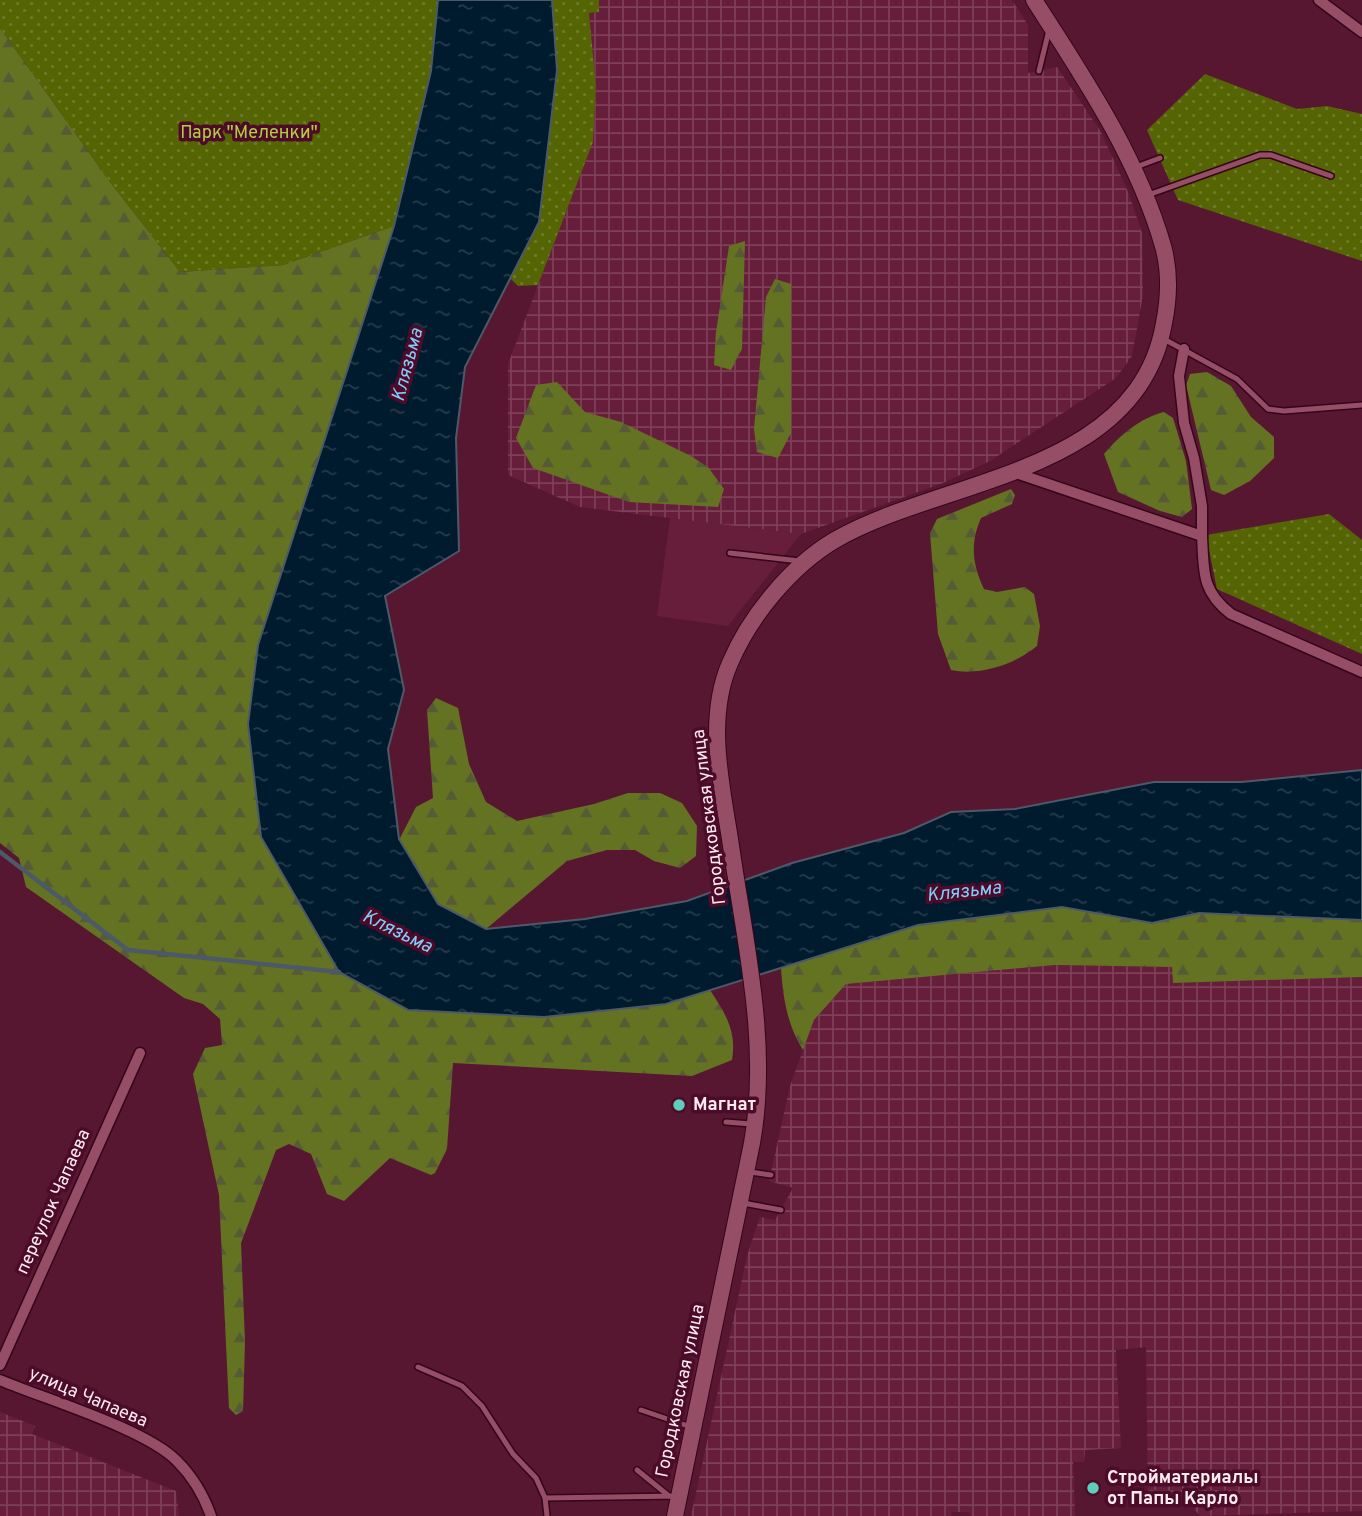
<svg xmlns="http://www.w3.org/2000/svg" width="1362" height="1516" font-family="Overpass,sans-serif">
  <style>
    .built { fill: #671e3b }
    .industrial { fill: url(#industrial-grid) }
    .green { fill: url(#green-dots) }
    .forest { fill: url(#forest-firs) }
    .water { fill: url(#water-ripples); stroke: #4c5968; stroke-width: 2 }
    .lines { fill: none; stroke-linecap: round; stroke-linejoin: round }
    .stream { stroke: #4c5968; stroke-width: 4.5 }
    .service-casing { stroke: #35051a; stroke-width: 8 }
    .minor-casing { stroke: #35051a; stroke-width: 13 }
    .secondary-casing { stroke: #35051a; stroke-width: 18 }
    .service { stroke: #954e66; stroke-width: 5 }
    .minor { stroke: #954e66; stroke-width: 10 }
    .secondary { stroke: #954e66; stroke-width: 16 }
    .poi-dot { fill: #5dceb9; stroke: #4c0b28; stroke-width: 2.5 }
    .labels { text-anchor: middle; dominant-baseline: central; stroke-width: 7; stroke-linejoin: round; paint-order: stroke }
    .park-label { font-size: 18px; fill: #b3ce43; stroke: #4c0b28 }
    .street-label { font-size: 18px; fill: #fcebef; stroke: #4c0b28 }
    .poi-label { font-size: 18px; font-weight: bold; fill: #fcebef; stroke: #4c0b28; text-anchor: start }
    .water-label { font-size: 19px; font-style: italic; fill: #85cbfb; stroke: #4c0b28 }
  </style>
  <defs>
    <pattern id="industrial-grid" width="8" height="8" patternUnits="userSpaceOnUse" patternTransform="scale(1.75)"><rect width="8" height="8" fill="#671e3b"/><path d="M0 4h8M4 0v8" fill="none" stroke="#7e3f58"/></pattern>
    <pattern id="green-dots" width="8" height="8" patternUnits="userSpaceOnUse" patternTransform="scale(1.75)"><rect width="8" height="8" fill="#566504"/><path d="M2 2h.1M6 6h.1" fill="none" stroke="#6f7b29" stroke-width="1.8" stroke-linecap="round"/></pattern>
    <pattern id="forest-firs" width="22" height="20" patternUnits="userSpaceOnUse" patternTransform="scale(1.75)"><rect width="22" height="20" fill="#637321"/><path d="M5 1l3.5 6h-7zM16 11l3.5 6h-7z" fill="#565a36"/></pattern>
    <pattern id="water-ripples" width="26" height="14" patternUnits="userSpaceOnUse" patternTransform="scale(1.75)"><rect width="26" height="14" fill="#001b2e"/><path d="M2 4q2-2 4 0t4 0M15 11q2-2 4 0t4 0" fill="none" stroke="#263c4d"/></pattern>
  </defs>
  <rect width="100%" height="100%" fill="#581731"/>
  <polygon class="built" points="670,518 801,534 728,626 657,616"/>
  <g class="industrial">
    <polygon points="599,0 1012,0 1028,25 1028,73 1057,67 1101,132 1129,194 1142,233 1143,295 1132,356 1116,378 990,461 943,483 801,534 580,507 508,475 508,364 593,142 596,86 589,13 599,12"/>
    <polygon points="1055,965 1173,967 1173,983 1362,977 1362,1511 1200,1516 1187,1500 1148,1502 1146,1347 1116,1350 1121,1448 1085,1450 1084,1462 1073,1462 1075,1516 971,1516 969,1512 952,1512 951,1516 691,1516 747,1256 760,1217 775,1220 793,1188 769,1181 790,1086 814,1020 846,984"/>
    <polygon points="0,1412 35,1426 32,1434 176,1491 179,1516 0,1516"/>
  </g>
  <g class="green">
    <polygon points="0,0 438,0 431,71 394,226 283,265 180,272 110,182 0,28"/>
    <polygon points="552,0 599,0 599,12 589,13 596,86 593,142 538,285 518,286 510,278 539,222 557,70"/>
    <polygon points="1205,74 1297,109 1327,106 1362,114 1362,261 1178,200 1147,130"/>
    <polygon points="1329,514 1362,540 1362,654 1217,589 1206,535"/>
  </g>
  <g class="forest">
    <path d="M0,28L110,182L180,272L283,265L394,226L258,645L248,724L408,1010C512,1015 609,1022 710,990C725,1013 737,1031 732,1060L692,1076L453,1063L447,1149L435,1173L431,1175L390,1158L344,1201L327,1194L311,1154L289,1144L276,1150L241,1243L245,1342L243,1411L236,1415L229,1408L219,1195L193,1074L205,1048L222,1045L220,1019L203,1004L184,998L26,887L19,858L0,843Z"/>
    <polygon points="745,241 742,349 731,370 714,365 716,332 729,246"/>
    <polygon points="775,279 791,284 791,433 778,458 757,452 754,429 766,297"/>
    <polygon points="1207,372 1231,386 1251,417 1274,437 1274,458 1250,481 1224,495 1211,490 1186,385 1190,374"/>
    <polygon points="557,382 585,412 621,422 689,455 708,467 724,489 718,507 629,502 533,468 516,438 536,385"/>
    <path d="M1164,412L1173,418L1186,461L1192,509L1182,517L1160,511L1118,492L1104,454C1120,435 1140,418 1164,412Z"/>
    <path d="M1011,489L1015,495L1012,504L981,518C970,543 972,564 984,589L997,592L1025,587L1034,594L1040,626L1037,646C1014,665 980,676 951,670L938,634L930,533L937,519Z"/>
    <polygon points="436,698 458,708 469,764 486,802 517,821 594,804 628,793 660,793 682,803 697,826 696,856 680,868 654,861 635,850 607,850 567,861 486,929 438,905 399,840 416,807 433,798 427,710"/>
    <path d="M1062,907L1152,923L1199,913L1362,920V977L1173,983L1172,967L1055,965L846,984L814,1020L803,1050C787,1025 783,997 781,968L918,925Z"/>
  </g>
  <polygon class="water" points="438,0 552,0 557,70 539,222 465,367 456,438 459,551 385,596 404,690 388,749 399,839 438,904 486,929 585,919 687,901 792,863 904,833 951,812 1015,809 1154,782 1242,782 1362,770 1362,920 1199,913 1152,923 1062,907 918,925 666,1004 544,1017 408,1010 339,972 261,837 248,724 258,645 394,226 431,71"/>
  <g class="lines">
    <polyline class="stream" points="0,852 128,950 339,972"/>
    <g class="service-casing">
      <g id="service">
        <polyline points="1039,71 1049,30"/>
        <polyline points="1136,167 1160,158"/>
        <polyline points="1148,195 1260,155 1271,155 1331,176"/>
        <polyline points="1162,338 1237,379 1268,409 1284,411 1362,405"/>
        <polyline points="730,553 800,561"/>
        <polyline points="726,1122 751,1124"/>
        <polyline points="750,1172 771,1175"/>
        <polyline points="743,1203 781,1210"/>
        <polyline points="418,1367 462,1386 482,1406 513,1454 536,1478 545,1498 547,1516"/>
        <polyline points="641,1410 691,1427"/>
        <polyline points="637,1470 669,1496"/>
        <polyline points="545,1498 678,1496"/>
      </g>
    </g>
    <g class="minor-casing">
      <g id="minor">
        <polyline points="1319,0 1362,32"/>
        <polyline points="1184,349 1179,376 1184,423 1194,458 1202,506 1202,536"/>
        <path d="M1013,472L1202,536C1204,571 1201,591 1231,614L1362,672"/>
        <polyline points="0,1365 140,1053"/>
        <path d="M0,1380C45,1399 146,1429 177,1461C192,1476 204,1496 211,1516"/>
      </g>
    </g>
    <g class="secondary-casing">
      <path id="secondary" d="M675,1516L752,1143C770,1042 744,939 730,839C721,782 706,718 730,663C750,616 791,566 835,540C942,478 1138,475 1164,323C1169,298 1170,271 1163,246C1137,156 1084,78 1034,0"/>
    </g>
    <use href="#service" class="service"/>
    <use href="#minor" class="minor"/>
    <use href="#secondary" class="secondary"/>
  </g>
  <g class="poi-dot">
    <circle cx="679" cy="1105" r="7"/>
    <circle cx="1093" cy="1488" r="7"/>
  </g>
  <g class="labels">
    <g class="park-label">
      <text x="249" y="133">Парк "Меленки"</text>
    </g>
    <g class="street-label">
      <text transform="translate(710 817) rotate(-97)">Городковская улица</text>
      <text transform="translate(54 1202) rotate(-66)">переулок Чапаева</text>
      <text transform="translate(681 1391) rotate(-78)">Городковская улица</text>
      <text transform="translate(88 1398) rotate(23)">улица Чапаева</text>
    </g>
    <g class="poi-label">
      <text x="693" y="1105">Магнат</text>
      <text x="1107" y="1478">Стройматериалы<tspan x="1107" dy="21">от Папы Карло</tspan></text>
    </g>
    <g class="water-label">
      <text transform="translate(408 365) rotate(-75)">Клязьма</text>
      <text transform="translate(964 892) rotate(-6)">Клязьма</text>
      <text transform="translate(397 932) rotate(26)">Клязьма</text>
    </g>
  </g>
</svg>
